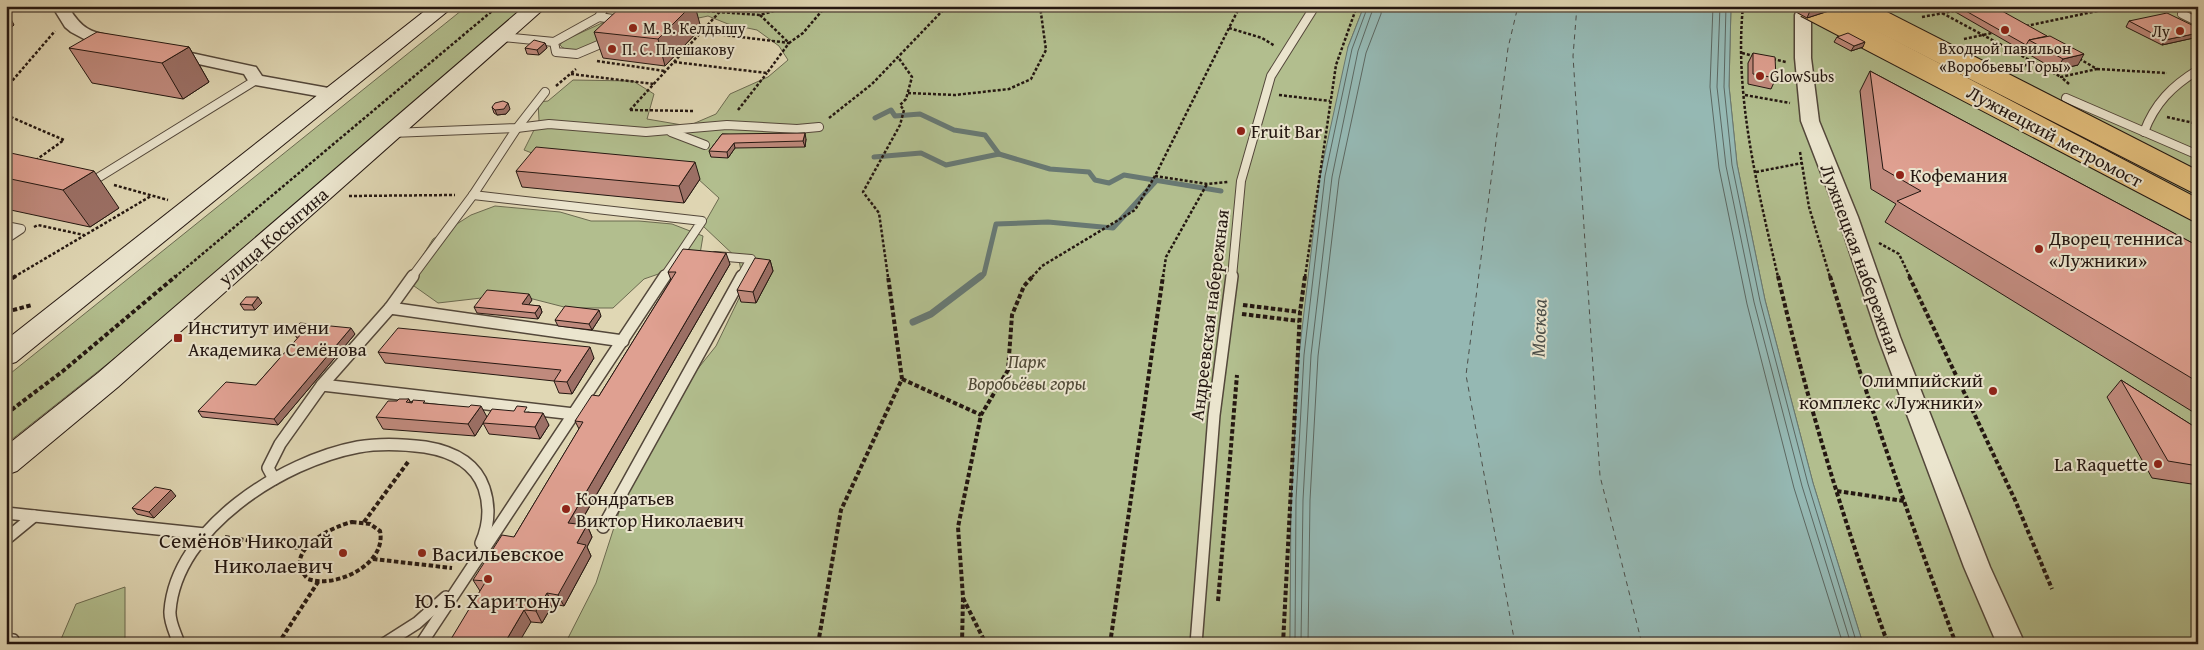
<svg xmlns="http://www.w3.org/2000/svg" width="2204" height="650" font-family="'Gentium Book Plus',serif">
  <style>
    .green { fill: #b2be8e; stroke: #6b6a50 }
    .water { fill: #95b8b3; stroke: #687872 }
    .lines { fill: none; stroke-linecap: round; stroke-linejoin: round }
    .shore { stroke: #5c6862; stroke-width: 1 }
    .stream-far1 { stroke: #687872; stroke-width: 5 }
    .stream { stroke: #687872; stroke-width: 7 }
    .ferry { stroke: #4c4f4a; stroke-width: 1; stroke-dasharray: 5 4.5; stroke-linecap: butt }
    .lane-far1-casing { stroke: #53473a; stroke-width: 10 }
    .lane-casing { stroke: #53473a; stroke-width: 14 }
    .street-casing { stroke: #53473a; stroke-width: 3 }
    .secondary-casing { stroke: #241711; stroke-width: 2 }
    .path-far1 { stroke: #241711; stroke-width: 2.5; stroke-dasharray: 3 2; stroke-linecap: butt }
    .path { stroke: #241711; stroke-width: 4; stroke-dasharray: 4.5 2.5; stroke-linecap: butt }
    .lane-far1 { stroke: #ebe5ce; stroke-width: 8 }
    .lane { stroke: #ebe5ce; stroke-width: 11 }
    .street { fill: #ebe5ce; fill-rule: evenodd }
    .secondary { fill: #ebe5ce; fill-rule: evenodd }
    .primary-bridge-casing { stroke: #241711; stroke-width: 24; stroke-linecap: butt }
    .primary-bridge { stroke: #e0bc7a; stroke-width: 22 }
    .wall { fill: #c08a7d; stroke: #241711 }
    .shaded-wall { fill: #9c7066; stroke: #241711 }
    .building { fill: #dfa091; stroke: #241711 }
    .poi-dot { fill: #8f2418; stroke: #ebe5ce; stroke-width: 2 }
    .labels { text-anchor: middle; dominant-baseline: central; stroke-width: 4; stroke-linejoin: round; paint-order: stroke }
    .far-poi-label { font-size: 16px; fill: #241711; stroke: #ebe5ce; text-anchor: start }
    .poi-label { font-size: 19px; fill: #241711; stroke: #ebe5ce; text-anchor: start }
    .street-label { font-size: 19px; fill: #241711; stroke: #ebe5ce }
    .park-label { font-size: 19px; font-style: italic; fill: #4f4936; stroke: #ebe5ce }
    .water-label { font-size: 20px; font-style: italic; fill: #4c4f4a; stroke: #ebe5ce }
    .near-poi-label { font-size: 22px; fill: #241711; stroke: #ebe5ce; text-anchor: end }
  </style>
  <rect width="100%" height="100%" fill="#e0d7b4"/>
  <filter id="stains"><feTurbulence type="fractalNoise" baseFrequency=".004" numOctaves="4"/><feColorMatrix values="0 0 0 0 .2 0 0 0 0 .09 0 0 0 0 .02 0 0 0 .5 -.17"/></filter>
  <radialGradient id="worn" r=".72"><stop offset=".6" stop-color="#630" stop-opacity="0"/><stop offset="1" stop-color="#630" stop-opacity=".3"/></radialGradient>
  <g class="green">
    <polygon points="467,6 525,6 182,305 6,444 6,377"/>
    <polygon points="632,6 1364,6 1348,47 1291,500 1290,644 565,644 596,583 619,512 621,487 676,396 716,346 744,288 739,260 703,226 719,198 697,178 545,158 524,150 539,120 538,102 548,101 573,80 633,81 654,94 647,119 688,126 716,114 730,94 768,77 788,60 779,46 757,30 728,24 708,16 675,23"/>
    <polygon points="1731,6 2198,6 2198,644 1863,644 1813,483 1765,300 1737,164 1729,86"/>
    <path d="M602,23H608L605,37C592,44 572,59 560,45L563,41Z"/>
    <polygon points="495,206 560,212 591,221 639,221 672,224 703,236 699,260 644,279 613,308 568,308 529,298 490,297 438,303 407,281 433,239 471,215"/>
    <polygon points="125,587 125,644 59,644 76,604"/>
  </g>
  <polygon class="water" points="1364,6 1731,6 1729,86 1737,164 1765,300 1813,483 1863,644 1290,644 1291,500 1299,355 1320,176 1348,47"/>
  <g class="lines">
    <g class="shore">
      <polyline points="1713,6 1710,87 1719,168 1747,304 1794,488 1843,644"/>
      <polyline points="1720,6 1717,87 1726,166 1754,302 1802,486 1851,644"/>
      <polyline points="1726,6 1724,87 1732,165 1760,301 1808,484 1857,644"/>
      <polyline points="1295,644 1296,500 1304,355 1325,176 1352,49 1368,6"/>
      <polyline points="1301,644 1303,500 1311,355 1332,177 1358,51 1374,6"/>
      <polyline points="1308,644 1310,500 1318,356 1339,179 1366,53 1381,14 1382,6"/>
    </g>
    <g class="stream-far1">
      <polyline points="875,118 891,110 895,116 920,114 954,130 985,135 999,154"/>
      <polyline points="874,157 921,153 946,165 999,154 1050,169 1089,172 1095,180 1109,183 1124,175 1221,191"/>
      <polyline points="979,277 984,274 996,224 1048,222 1113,228 1156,181"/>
    </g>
    <polyline class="stream" points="913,322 931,314 981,276"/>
    <g class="ferry">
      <polyline points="1577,6 1573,56 1600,476 1642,644"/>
      <polyline points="1515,644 1466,375 1508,48 1518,6"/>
    </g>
    <g class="lane-far1-casing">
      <g id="lane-far1">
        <polyline points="2182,14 2198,22"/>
        <polyline points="599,17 605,6"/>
        <polygon points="599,17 613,19 613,33 603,43 577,54 556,52 554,42"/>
        <polyline points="502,37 554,42"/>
        <polyline points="2066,98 2198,155"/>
        <polyline points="671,132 705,145"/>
        <path d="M2144,132C2155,103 2172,86 2198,70"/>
        <polyline points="392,133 517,128 549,124 646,132 727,125 797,129 819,127"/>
        <polyline points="86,177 96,179 256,80"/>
        <polyline points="473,195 702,221 680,254"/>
        <polyline points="6,226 21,229 6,239"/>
        <polyline points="715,256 751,259 741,277"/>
        <polyline points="412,277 473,195 517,128 545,92"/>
        <polyline points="664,277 680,254 686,254"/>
        <polyline points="1232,277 1241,181 1271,76 1315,6"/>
      </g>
    </g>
    <g class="lane-casing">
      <g id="lane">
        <polyline points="390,308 413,276"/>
        <polyline points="322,385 390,308 623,341"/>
        <polyline points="274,479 268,468 280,444 322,385 574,414"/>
        <polyline points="6,513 205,534"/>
        <polyline points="603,527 742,276"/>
        <polyline points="6,539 34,516"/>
        <polyline points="6,639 13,640 14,644"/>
        <path d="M179,644C176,634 169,622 170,611C176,528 283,461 358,447C380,443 402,444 425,447C450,451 475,462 484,488C490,506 489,525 481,543"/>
        <polyline points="384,644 417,623 446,597"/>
        <polyline points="421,644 665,276"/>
        <polyline points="1196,644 1214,415 1232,276"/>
      </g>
    </g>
    <g class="street-casing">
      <g id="street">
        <path d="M52,6H68C84,34 95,32 124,39L126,42L124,45L118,47L86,40L71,32L65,27Z"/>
        <polygon points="1798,6 1814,6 1811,15 1811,58 1819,121 1858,217 1900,337 1990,567 2025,644 1997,644 1964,567 1878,337 1838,217 1801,121 1795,58 1795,15"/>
        <polygon points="168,48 256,67 262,76 334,89 340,90 342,94 340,98 334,99 250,84 244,74 162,56 160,53 162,50"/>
      </g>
    </g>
    <g class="secondary-casing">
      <g id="secondary">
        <polygon points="431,6 454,6 16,362 6,365 6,340"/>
        <polygon points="525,6 547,6 118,387 17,471 6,475 6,446 98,373"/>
      </g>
    </g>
    <g class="path-far1">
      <path d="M1743,6C1734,97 1758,189 1778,277"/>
      <polyline points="1777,6 1786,9"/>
      <polyline points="1929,6 2061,77"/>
      <polyline points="2075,6 2088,13"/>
      <polyline points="692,10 760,15 790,6"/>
      <polyline points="760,15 789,43 803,33 826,6"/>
      <polyline points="1922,17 1954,11"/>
      <polyline points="2026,26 2121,6"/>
      <polyline points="1229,28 1262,38 1275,46"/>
      <polyline points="1964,39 1992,33"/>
      <polyline points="1742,53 1754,56"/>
      <polyline points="1773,59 1786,62"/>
      <polyline points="597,61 665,71"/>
      <polyline points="674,62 767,73 789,43 701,32"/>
      <polyline points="2020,67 2033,63"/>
      <polyline points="2097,69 2167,73"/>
      <polyline points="571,74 654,84"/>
      <polyline points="2069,84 2061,77 2097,69 2078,58"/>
      <polyline points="556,86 576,69"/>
      <polyline points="6,88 55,31"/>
      <polyline points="908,93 955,95 1009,89 1031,79 1046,50 1040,6"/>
      <polyline points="1279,95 1330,101"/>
      <polyline points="1745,95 1790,103"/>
      <polyline points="630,110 694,111"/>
      <polyline points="630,110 725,6"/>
      <polyline points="738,110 767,73"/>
      <polyline points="6,115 64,140 36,160"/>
      <polyline points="2167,117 2198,124"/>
      <polyline points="829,118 872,84 947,6"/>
      <polyline points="1800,152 1809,207 1830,277"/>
      <polyline points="1756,172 1802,163"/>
      <polyline points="1155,176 1207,184 1228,182"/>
      <polyline points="114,185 168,200"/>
      <polyline points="349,196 455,195"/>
      <polyline points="34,227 38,225 84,235"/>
      <polyline points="1879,243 1899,254 1910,277"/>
      <polyline points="14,277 151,196"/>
      <polyline points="175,277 498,6"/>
      <polyline points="888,277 879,213 863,192 900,125 904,110 900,105 906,99 912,77 898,57"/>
      <polyline points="1032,277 1042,266 1135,210 1155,176 1240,6"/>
      <polyline points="1163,277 1166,257 1207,184"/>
      <polyline points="1305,277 1336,65 1357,6"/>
    </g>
    <g class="path">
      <path d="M1778,276C1807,401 1844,523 1888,644"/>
      <path d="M1830,276C1867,400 1911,523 1956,644"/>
      <polyline points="1909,276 2015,500 2052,589"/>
      <polyline points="6,282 16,276"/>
      <polyline points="1243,305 1300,312"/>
      <polyline points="6,312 32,305"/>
      <polyline points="1242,314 1299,321"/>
      <polyline points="902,379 981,415"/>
      <polyline points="6,414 63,371 176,276"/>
      <polyline points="1837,491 1904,501"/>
      <path d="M352,522L370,524L380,531C387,564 336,589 308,579C280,552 331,527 352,522Z"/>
      <polyline points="364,522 408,462"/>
      <polyline points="225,537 305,549"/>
      <polyline points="373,559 452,568"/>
      <polyline points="963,598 986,644"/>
      <polyline points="1218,601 1237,375"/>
      <polyline points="278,644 318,582"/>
      <polyline points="818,644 841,510 902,379 888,276"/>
      <polyline points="962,644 963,597 958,527 981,415 1008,370 1012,315 1024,286 1033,276"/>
      <polyline points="1110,644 1163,276"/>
      <polyline points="1283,644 1300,312 1305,276"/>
    </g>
    <use href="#lane-far1" class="lane-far1"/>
    <use href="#lane" class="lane"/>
    <use href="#street" class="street"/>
    <use href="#secondary" class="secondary"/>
    <g class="primary-bridge-casing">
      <g id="primary-bridge">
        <polyline points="1806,6 2198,211"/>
        <polyline points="1851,6 2198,183"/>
      </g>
    </g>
    <use href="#primary-bridge" class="primary-bridge"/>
  </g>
  <g class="wall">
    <polygon points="1785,6 1844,6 1807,18"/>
    <polygon points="1945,6 1993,6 2078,65 2056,70"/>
    <polygon points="2129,21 2198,28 2198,37 2162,45 2126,27"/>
    <polygon points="701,28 665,66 603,58 594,32"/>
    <polygon points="1837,37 1863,47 1851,51 1834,42"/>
    <polygon points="545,43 547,48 539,55 527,54 525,48"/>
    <polygon points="189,47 209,82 183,99 92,83 69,48"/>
    <polygon points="1753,53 1776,78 1771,89 1748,84 1748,63"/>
    <polygon points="1870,71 2198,246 2198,415 1885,222 1896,204 1871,189 1860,91"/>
    <polygon points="492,107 510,109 506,114 497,115 494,113"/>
    <polygon points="722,134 806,139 805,147 735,148 728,158 711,157 709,151"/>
    <polygon points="6,152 119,208 90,227 6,209"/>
    <polygon points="516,171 700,179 684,203 522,187"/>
    <polygon points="770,260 773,271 756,303 741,302 737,290"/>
    <polygon points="730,264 579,525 587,525 592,537 587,547 591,556 564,606 553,604 542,623 531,622 480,591 473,580 514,537 579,429 575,421 599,396 671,280 668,272"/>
    <polygon points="532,300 528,305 540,306 542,312 538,319 477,313 474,307"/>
    <polygon points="262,303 255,310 244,310 240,304"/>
    <polygon points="601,316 592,330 558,326 555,320"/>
    <polygon points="293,332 355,334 278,425 202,417 198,411 256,385 298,338 297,338"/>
    <polygon points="378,352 594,358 572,394 559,393 554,381 385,363"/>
    <polygon points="2121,380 2198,429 2198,485 2152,478 2107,397"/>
    <polygon points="409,399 410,402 427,404 486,417 529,412 549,425 540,439 489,434 483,423 475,436 383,429 376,417 397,401"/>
    <polygon points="176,496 154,518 137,514 132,508"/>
  </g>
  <g class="shaded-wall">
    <polygon points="691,6 695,6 701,28 665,66 658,39"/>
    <polygon points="1812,6 1844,6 1807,18"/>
    <polygon points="11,19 14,25 6,32 6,23"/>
    <polygon points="2198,33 2198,37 2162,45 2165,40"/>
    <polygon points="1865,42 1863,47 1851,51 1854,46"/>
    <polygon points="545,43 547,48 539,55 537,50"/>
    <polygon points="189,47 209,82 183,99 162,63"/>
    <polygon points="2084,54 2078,65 2056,70 2063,59"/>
    <polygon points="508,103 510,109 506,114 497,115 495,110"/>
    <polygon points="805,133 806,139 805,147 803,141"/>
    <polygon points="734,143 735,148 728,158 727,152"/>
    <polygon points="695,162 700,179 684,203 679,186"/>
    <polygon points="94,171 119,208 90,227 63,190"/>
    <polygon points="726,253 730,264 573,535 568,523"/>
    <polygon points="770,260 773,271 756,303 753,292"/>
    <polygon points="529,294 532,300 525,310 522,304"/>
    <polygon points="258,297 262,303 255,310 252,305"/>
    <polygon points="540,306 542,312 538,319 535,313"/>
    <polygon points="599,310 601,316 592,330 589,324"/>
    <polygon points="351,328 355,334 278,425 274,419"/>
    <polygon points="590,347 594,358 572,394 567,382"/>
    <polygon points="481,406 487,417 475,436 468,424"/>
    <polygon points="543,413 549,425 540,439 535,427"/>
    <polygon points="171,490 176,496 154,518 149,512"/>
    <polygon points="587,525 592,537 587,547 591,556 564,606 558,595 577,543"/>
    <polygon points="547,593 553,604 542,623 536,611"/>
    <polygon points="524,610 531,622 518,644 504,644"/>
  </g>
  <g class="building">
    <polygon points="622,6 691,6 658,39 594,32"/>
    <polygon points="1957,6 1993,6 2047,36 2029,40 2026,45"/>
    <polygon points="2167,13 2198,28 2198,33 2165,40 2129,21"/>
    <polygon points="11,19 6,23 6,20"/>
    <polygon points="97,32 189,47 162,63 69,48"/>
    <polygon points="1848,33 1865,42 1854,46 1837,37"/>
    <polygon points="2050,36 2084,54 2063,59 2029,40"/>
    <polygon points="534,40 545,43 537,50 525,48"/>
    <polygon points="1753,53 1775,57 1776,78 1753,74"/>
    <polygon points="1870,71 2198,246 2198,382 1897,201 1921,191 1883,169"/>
    <polygon points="503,101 508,103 504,109 495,110 492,107 495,103"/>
    <polygon points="805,133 803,141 734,143 727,152 709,151 722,134"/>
    <polygon points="536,147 695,162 679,186 516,171"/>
    <polygon points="6,152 94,171 63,190 6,178"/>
    <polygon points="683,249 726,253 568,523 587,525 577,543 586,545 558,595 547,593 536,611 524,610 504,644 448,644 486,581 473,580 502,535 514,537 583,422 575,421 592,395 599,396 676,272 668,272"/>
    <polygon points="755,258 770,260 753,292 737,290"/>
    <polygon points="487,290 529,294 522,304 540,306 535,313 474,307"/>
    <polygon points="246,297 258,297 252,305 240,304"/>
    <polygon points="565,306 599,310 589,324 555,320"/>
    <polygon points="300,323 351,328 274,419 198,411 226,382 256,385 302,333 293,332"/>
    <polygon points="398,328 590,347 567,382 554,381 561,370 378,352"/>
    <polygon points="2121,380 2198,429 2198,466 2168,461"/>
    <polygon points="399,399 409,399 406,402 412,403 413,400 425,401 423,403 469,407 471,405 481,406 468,424 376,417 388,401 397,401"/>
    <polygon points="517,406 527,407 524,412 543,413 535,427 483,423 492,409 514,411"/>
    <polygon points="155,487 171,490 149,512 132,508"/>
  </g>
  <g class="poi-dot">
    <circle cx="633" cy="28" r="5"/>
    <circle cx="2005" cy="30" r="5"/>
    <circle cx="2180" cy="31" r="5"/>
    <circle cx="612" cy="49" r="5"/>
    <circle cx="1760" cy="76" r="5"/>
    <circle cx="1241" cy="131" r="5"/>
    <circle cx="1900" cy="175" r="5"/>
    <circle cx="2039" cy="249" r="5"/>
    <rect x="173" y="333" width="10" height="10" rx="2.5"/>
    <circle cx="1993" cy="391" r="5"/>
    <circle cx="2158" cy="464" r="5"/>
    <circle cx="566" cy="509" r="5"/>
    <circle cx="343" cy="553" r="5"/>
    <circle cx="422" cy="553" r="5"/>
    <circle cx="488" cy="579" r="5"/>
  </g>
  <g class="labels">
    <g class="far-poi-label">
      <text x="643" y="28">М. В. Келдышу</text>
      <text x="2170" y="31" text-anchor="end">Лу</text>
      <text x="2005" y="48" text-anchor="middle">Входной павильон<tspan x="2005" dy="18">«Воробьевы Горы»</tspan></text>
      <text x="622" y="49">П. С. Плешакову</text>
      <text x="1770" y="76">GlowSubs</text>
    </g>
    <g class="poi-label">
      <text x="1251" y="131">Fruit Bar</text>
      <text x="1910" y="175">Кофемания</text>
      <text x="2049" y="238">Дворец тенниса<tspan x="2049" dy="22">«Лужники»</tspan></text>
      <text x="188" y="327">Институт имени<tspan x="188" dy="22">Академика Семёнова</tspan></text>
      <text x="1983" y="380" text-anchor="end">Олимпийский<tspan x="1983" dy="22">комплекс «Лужники»</tspan></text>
      <text x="2148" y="464" text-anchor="end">La Raquette</text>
      <text x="576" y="498">Кондратьев<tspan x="576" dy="22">Виктор Николаевич</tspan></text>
    </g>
    <g class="street-label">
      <text transform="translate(2055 136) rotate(28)">Лужнецкий метромост</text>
      <text transform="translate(273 236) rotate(-41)">улица Косыгина</text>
      <text transform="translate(1861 259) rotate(70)">Лужнецкая набережная</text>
      <text transform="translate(1209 315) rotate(-83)">Андреевская набережная</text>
    </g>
    <g class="park-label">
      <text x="1027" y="361">Парк<tspan x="1027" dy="22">Воробьёвы горы</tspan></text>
    </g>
    <g class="water-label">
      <text transform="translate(1538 328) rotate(-88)">Москва</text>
    </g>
    <g class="near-poi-label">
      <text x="333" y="540">Семёнов Николай<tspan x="333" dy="25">Николаевич</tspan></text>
      <text x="432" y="553" text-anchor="start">Васильевское</text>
      <text x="488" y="600" text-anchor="middle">Ю. Б. Харитону</text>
    </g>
  </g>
  <rect width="2204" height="650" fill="none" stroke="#e0d7b4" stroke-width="25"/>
  <rect x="8" y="8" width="2189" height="635" fill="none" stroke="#241711" stroke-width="2.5"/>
  <rect x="12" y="12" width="2179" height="625" fill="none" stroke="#241711"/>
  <rect width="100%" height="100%" filter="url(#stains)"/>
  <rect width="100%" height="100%" fill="url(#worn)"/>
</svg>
